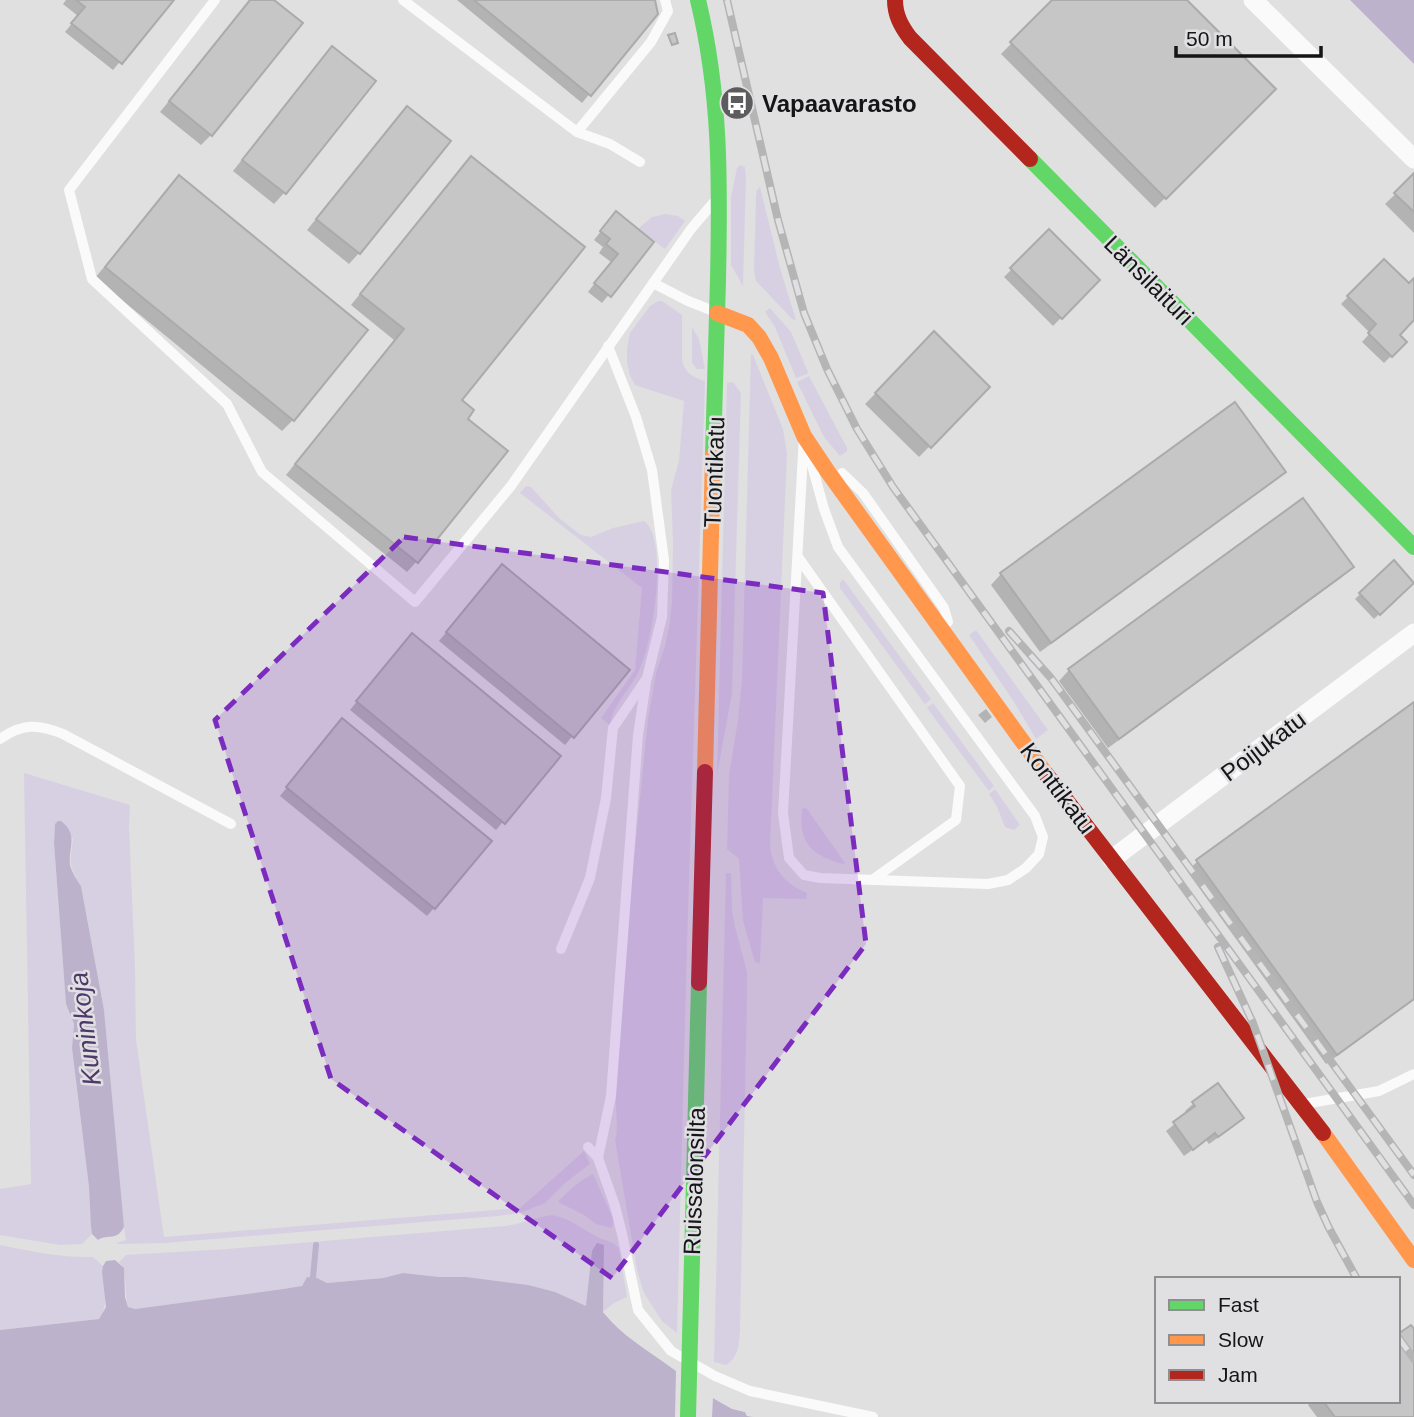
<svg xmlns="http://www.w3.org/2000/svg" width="1414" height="1417" font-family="Helvetica,sans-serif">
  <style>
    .green { fill: #d7d0e2 }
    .water { fill: #bcb2cc }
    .pier { fill: #e0e0e1 }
    .shadow { fill: #0003 }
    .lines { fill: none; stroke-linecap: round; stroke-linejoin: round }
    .stream { stroke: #bcb2cc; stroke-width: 6 }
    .building { fill: #c6c6c7; stroke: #ababac; stroke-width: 2 }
    .lane { stroke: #fafafa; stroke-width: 10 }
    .street { stroke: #fafafa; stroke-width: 19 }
    .fast { stroke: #63d668; stroke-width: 16 }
    .slow { stroke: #ff974d; stroke-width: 16 }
    .jam { stroke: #b3261e; stroke-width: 16 }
    .rail-casing { stroke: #b5b5b5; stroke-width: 8 }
    .rail { stroke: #e0dfe2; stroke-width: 5; stroke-dasharray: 16; stroke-linecap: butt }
    .marked { fill: #7b2cbf; fill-opacity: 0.2; stroke: #7b2cbf; stroke-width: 5; stroke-dasharray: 14 9; stroke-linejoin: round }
    .labels { text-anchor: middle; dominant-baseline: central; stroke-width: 5; stroke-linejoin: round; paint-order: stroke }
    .poi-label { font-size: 24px; font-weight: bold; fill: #151416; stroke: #e0dfe2; text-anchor: start }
    .street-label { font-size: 24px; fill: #151416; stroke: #e0dfe2 }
    .water-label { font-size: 26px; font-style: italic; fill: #4f396b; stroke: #e0dfe2 }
  </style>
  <rect width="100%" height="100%" fill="#e0e0e1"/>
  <g class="green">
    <polygon points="740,165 745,167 746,179 743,286 731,265 731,197 737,168"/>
    <polygon points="760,187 780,268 796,320 792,319 756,281 754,272 756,195 757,190"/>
    <polygon points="665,214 678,216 685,221 665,249 638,229 652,217"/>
    <path d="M658,301H662L682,315V360C685,373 692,377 705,381L687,945L677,1333L662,1321L644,1293L637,1270L615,1140C619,1131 615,1099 615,1085L629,907L648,719L656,673L665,646L669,627L672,603L673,543L671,490L679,461L684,401L635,385L630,376L627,362V348L630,333L650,306Z"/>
    <polygon points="770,308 791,332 808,372 807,374 796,378 775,327 765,312"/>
    <polygon points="692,327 699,339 705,369 697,369 692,363"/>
    <path d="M751,354L753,355L783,429L787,454L770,845C772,868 785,884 807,893L806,899L763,898L760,963L755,962L743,921L739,859L727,849L729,775L738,720L742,679Z"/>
    <polygon points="809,376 847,448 847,451 840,456 824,437 797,382"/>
    <polygon points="733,382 741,393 732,693 717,775 727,383"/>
    <path d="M526,486L531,487L560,519L581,535L591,537L613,528L644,521C670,540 652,647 638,673C629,690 613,705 610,725L601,718L635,670L642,588L520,493Z"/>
    <polygon points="843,579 931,699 925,704 924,703 840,588 840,583"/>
    <polygon points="976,630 1048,730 1036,739 1014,702 969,635"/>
    <polygon points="933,703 994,786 989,791 927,708"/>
    <path d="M24,773L130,805L129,827L135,966L136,1040L164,1237L520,1208L584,1151L590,1164L565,1183L545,1203L520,1213L498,1216L165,1243L119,1244L116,1243L126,1240L122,1216L104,1010L81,886C68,866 70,862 73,839L55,825L54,843L66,1004L74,1024L72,1048L89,1187L92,1234L82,1244L60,1245L0,1235V1189L31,1184Z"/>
    <polygon points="995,789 1020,825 1014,830 1005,827 997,807 989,794"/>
    <path d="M805,808L807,809L845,863L843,864C812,856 798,843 802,809Z"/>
    <path d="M726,873H731L732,910L735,927L747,972V997L740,1330C739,1343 739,1357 726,1365L714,1362Z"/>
    <path d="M593,1174L610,1212L613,1216V1225L611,1228L596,1224L584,1215L558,1202C568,1191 579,1181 593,1174Z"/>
    <path d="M552,1215C569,1218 579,1227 594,1235C603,1241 613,1240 619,1249L627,1297L614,1303L603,1312L602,1292L589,1286L587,1307L555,1292L466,1277H439L403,1273L383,1278L327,1283L317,1278L307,1277L302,1286L283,1289L135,1309L128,1307C124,1293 128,1273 119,1262L126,1255L227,1249L505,1226C521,1224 536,1217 552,1215Z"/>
    <path d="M0,1245C31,1251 61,1258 93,1257L103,1266C101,1284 111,1304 99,1319L0,1330Z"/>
  </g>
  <g class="water">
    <polygon points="1350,0 1414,0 1414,64"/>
    <path d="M58,821H61C79,835 68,847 70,865C72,873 77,880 81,886L104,1010L124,1227C116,1242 109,1233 98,1240L92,1234L91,1226L89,1187L72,1048L74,1024L66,1004L54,843L55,824Z"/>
    <path d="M597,1243L604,1245L603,1312C621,1335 647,1350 671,1367C694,1384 717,1405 745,1412L747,1416L754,1417H0V1330L99,1319L106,1307L102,1272L103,1266L106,1261L115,1260L124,1268L125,1297L128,1307L135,1309L283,1289L302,1286L307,1277L317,1278L327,1283L383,1278L403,1273L439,1277H466L528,1285L555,1292L586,1306L592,1251Z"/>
  </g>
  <polygon class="pier" points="607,1309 611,1316 628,1333 717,1396 733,1406 746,1409 749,1413 756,1414 758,1417 747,1416 745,1412 732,1409 713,1398 712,1417 675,1417 676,1371 626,1335 603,1312"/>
  <g class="shadow">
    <polygon points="66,0 171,0 113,70 65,32 78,16 63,4"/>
    <polygon points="251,0 272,0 211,135 201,145 160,112"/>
    <polygon points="457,0 653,0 656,14 582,103"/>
    <polygon points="1054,0 1184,0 1274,89 1155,208 1001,54"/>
    <polygon points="322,59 373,81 284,193 274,204 233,171"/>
    <polygon points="407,108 359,253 349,264 307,230 397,119"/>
    <polygon points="471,158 460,401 465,419 417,561 407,572 286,475 394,340 351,305 461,169"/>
    <polygon points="1414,176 1414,233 1385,204"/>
    <polygon points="169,188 366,330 293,420 282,431 95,278"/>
    <polygon points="609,221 652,242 602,303 588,292 611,262 599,253 603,247 594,240"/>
    <polygon points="1049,232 1098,280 1053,326 1004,277"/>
    <polygon points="1384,261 1409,285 1414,280 1414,318 1397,335 1405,342 1384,363 1362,342 1370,333 1341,304"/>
    <polygon points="934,334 988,387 919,457 865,404"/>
    <polygon points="1284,472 1273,482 1040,652 991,585 1001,574"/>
    <polygon points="1394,562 1412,582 1374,619 1355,599"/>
    <polygon points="1352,567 1341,578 1108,748 1059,681 1069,670"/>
    <polygon points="495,574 628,670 565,745 439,641"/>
    <polygon points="404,643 558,756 496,830 350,710"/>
    <polygon points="1414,704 1414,1000 1326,1064 1187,871 1198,861"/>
    <polygon points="986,709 992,717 985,723 978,715"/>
    <polygon points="335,728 434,908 427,916 280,796"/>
    <polygon points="1218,1085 1241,1118 1234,1126 1209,1144 1206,1140 1184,1156 1166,1131 1187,1114 1185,1111 1193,1104"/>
    <polygon points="1414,1332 1414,1417 1317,1417 1308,1405 1312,1401 1398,1401"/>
  </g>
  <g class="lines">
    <polyline class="stream" points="313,1277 316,1245"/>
  </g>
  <g class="building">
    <polygon points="76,0 174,0 122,64 71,23 85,7"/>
    <polygon points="250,0 274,0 303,23 212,136 169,101"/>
    <polygon points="474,0 655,0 658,14 591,96"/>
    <polygon points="1052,0 1187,0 1276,89 1166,199 1010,42"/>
    <polygon points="675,33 678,43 672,45 668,35"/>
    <polygon points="332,46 376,81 286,194 242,160"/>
    <polygon points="407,106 451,141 360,254 316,219"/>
    <polygon points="471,156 585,247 462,400 474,410 468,419 508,451 418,563 295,464 404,329 360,294"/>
    <polygon points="1414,173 1414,212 1394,193"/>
    <polygon points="179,175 368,330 294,421 105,267"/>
    <polygon points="616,211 654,242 611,297 594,283 618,254 606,244 610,239 600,231"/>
    <polygon points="1049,229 1100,280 1062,319 1010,268"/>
    <polygon points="1384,259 1409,283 1414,278 1414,320 1400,335 1407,342 1392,357 1368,333 1376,324 1347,296"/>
    <polygon points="934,331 990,387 931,448 875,393"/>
    <polygon points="1235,402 1286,472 1051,643 1000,573"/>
    <polygon points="1303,498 1354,567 1119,739 1068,669"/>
    <polygon points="1394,560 1414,583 1380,615 1359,593"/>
    <polygon points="502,564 630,670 574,738 446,632"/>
    <polygon points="412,633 561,756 505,824 356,701"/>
    <polygon points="1414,702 1414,999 1337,1055 1196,860"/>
    <polygon points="342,718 492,841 435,909 286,787"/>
    <polygon points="1218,1083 1244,1118 1218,1137 1215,1133 1193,1150 1173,1122 1195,1106 1192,1102"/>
    <polygon points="1411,1325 1414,1329 1414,1417 1335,1417 1323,1401 1398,1401 1398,1334"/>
  </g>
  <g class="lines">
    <g class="lane">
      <polyline points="215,0 69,190 92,279 227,404 262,472 415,602 511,486 691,229 713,203"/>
      <polyline points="403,0 577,132 610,144 640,162"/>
      <polyline points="577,132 651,42 668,11 665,0"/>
      <polyline points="653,283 688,301 716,312"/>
      <polygon points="804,436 824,509 838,547 1035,816 1043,837 1039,854 1026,868 1008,880 988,884 820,878 804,875 789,858 783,813"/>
      <polyline points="842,473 863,493 944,608 948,622"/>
      <polyline points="798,557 960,786 956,820 872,880"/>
      <path d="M0,739C22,723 39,724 63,734L231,824"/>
      <polyline points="561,949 590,878 606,798 613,728 647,678 662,617 664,560 652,470 636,417 608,346"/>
      <polyline points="1304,1104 1379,1091 1414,1074"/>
      <polyline points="588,1147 598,1158 615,1206 622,1234 638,1310 671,1351 715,1376 750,1391 873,1417"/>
      <polyline points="598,1158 611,1096 638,735 646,682"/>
    </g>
    <g class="street">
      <polyline points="1253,0 1414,159"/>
      <polyline points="1112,859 1414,633"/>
    </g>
    <g class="fast">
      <path d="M698,0C721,95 720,183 718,280C716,338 715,397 713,455"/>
      <polyline points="1030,159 1414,547"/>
      <polyline points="688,1417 699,983"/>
    </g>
    <g class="slow">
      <polyline points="717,313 748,325 759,337 771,358 804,436 828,472 1046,774"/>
      <polyline points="705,772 713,455"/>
      <polyline points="1323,1133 1414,1260"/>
    </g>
    <g class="jam">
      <path d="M895,0C895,15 901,26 910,38L1030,159"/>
      <polyline points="1046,774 1323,1133"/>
      <polyline points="699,983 705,772"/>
    </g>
    <g class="rail-casing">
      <g id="rail">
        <polyline points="727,0 778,220 804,313 827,369 857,429 893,487 1414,1205"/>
        <polyline points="1009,631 1051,678 1414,1175"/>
        <polyline points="1218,947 1253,1023 1317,1202 1329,1228 1357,1279"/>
        <polyline points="1398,1337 1414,1359"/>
      </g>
    </g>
    <use href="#rail" class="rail"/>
  </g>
  <path class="marked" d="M404,537L823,593L866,944L612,1278L331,1079L215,720Z"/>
  <defs>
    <g id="bus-disc" transform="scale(1.75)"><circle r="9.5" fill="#5c5b5d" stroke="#e0dfe2"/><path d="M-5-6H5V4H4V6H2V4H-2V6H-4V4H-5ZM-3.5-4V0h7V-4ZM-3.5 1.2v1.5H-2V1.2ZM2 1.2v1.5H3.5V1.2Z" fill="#fff"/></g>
  </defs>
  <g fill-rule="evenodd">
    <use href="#bus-disc" x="737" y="103"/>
  </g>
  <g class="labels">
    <g class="poi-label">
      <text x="762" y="103">Vapaavarasto</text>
    </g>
    <g class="street-label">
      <text transform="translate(1149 280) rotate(45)">Länsilaituri</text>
      <text transform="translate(714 472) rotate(-88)">Tuontikatu</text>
      <text transform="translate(1263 746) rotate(-37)">Poijukatu</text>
      <text transform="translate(1058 788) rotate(53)">Konttikatu</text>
      <text transform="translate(694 1181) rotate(-88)">Ruissalonsilta</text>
    </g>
    <g class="water-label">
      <text transform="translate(85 1029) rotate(-97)">Kuninkoja</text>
    </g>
  </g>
  <rect x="1155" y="1277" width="245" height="126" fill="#e0dfe2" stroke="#8f8e90" stroke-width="2"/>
  <rect x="1169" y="1300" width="35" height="10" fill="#63d668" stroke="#8f8e90" stroke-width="2"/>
  <text x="1218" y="1312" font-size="21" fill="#151416">Fast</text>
  <rect x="1169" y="1335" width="35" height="10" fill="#ff974d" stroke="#8f8e90" stroke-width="2"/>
  <text x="1218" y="1347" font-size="21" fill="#151416">Slow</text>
  <rect x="1169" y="1370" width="35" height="10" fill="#b3261e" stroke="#8f8e90" stroke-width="2"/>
  <text x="1218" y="1382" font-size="21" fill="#151416">Jam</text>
  <path d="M1176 46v10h145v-10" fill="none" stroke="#151416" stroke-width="3.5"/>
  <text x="1186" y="46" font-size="21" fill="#151416" stroke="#e0dfe2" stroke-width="5" paint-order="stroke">50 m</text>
</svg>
